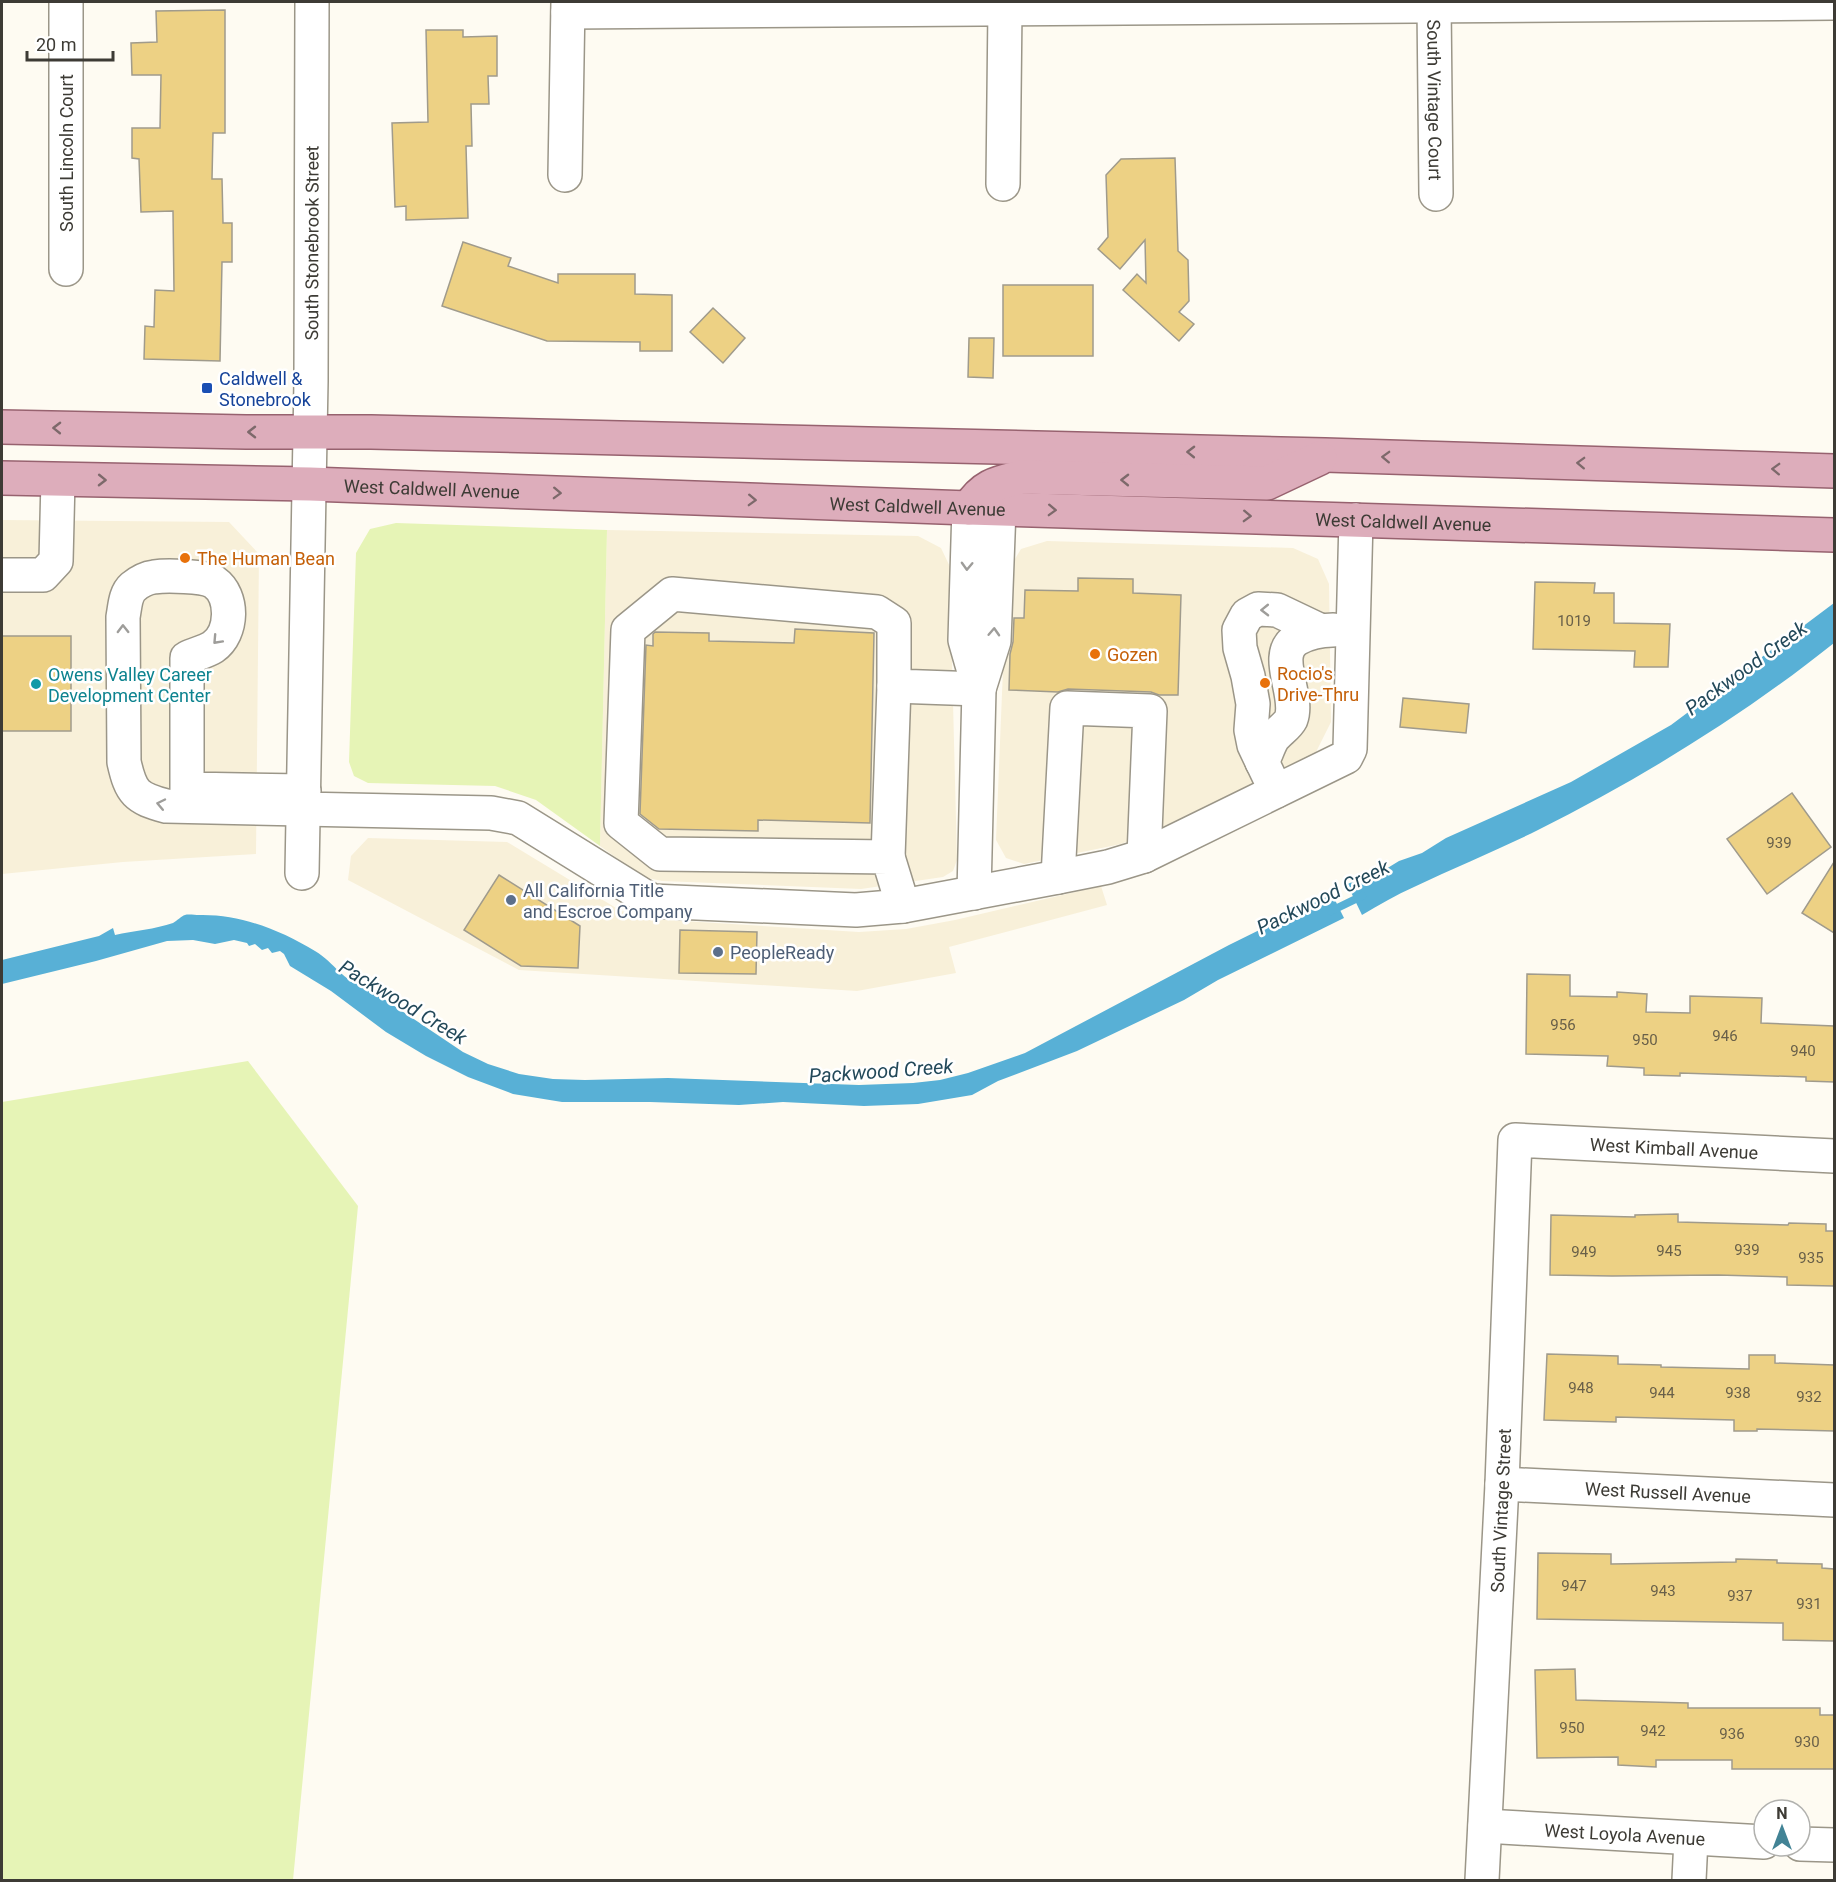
<svg xmlns="http://www.w3.org/2000/svg" width="1836" height="1882" font-family="Roboto,sans-serif">
  <style>
    .built { fill: #f8f0d9 }
    .green { fill: #e6f4b6 }
    .water { fill: #58b0d6 }
    .lines { fill: none; stroke-linecap: round; stroke-linejoin: round }
    .stream { stroke: #58b0d6; stroke-width: 8 }
    .building { fill: #edd184; stroke: #a09b8c; stroke-width: 1.5 }
    .minor-casing { stroke: #9b9688; stroke-width: 36 }
    .major-casing { stroke: #97626f; stroke-width: 36 }
    .minor { stroke: #fff; stroke-width: 33 }
    .major { stroke: #ddadbb; stroke-width: 33 }
    .oneway { stroke: #7d696b }
    .oneway2 { stroke: #9e9d9a }
    .transit-dot { fill: #1a4fb4; stroke: #fff; stroke-width: 2 }
    .food-dot { fill: #e8710a; stroke: #fff; stroke-width: 2 }
    .culture-dot { fill: #0f9aa8; stroke: #fff; stroke-width: 2 }
    .service-dot { fill: #5c6f8a; stroke: #fff; stroke-width: 2 }
    .labels { text-anchor: middle; dominant-baseline: central; stroke-width: 5; stroke-linejoin: round; paint-order: stroke }
    .number-label { font-size: 15px; fill: #696049 }
    .street-label { font-size: 18px; fill: #3d3b35; stroke: #fff }
    .transit-label { font-size: 18px; fill: #164399; stroke: #fff; text-anchor: start }
    .food-label { font-size: 18px; fill: #c56008; stroke: #fff; text-anchor: start }
    .culture-label { font-size: 18px; fill: #0d838f; stroke: #fff; text-anchor: start }
    .service-label { font-size: 18px; fill: #4e5e75; stroke: #fff; text-anchor: start }
    .water-label { font-size: 20px; font-style: italic; fill: #23495a; stroke: #fff }
  </style>
  <rect width="100%" height="100%" fill="#fefbf2"/>
  <g class="built">
    <polygon points="2,520 229,522 259,554 256,854 123,862 2,874"/>
    <polygon points="607,530 918,536 941,548 952,571 951,623 957,860 953,871 943,877 861,889 662,881 643,877 600,846"/>
    <polygon points="1047,541 1293,548 1318,559 1329,584 1331,722 1315,754 1160,828 1121,844 1024,864 1006,858 996,840 1007,572 1021,549"/>
    <polygon points="368,838 507,842 621,911 651,919 859,932 906,929 955,920 1101,886 1107,905 949,947 956,973 857,991 519,970 348,880 351,856"/>
  </g>
  <g class="green">
    <polygon points="396,523 607,530 600,846 536,800 495,786 368,783 354,776 349,762 356,553 370,529"/>
    <polygon points="248,1061 358,1206 293,1880 2,1880 2,1102"/>
  </g>
  <g class="water">
    <path d="M1834,603V643C1744,715 1642,778 1538,830C1498,850 1455,867 1414,887C1396,895 1379,905 1362,915L1347,884L1381,872L1399,861L1422,853L1446,838L1571,782L1671,725Z"/>
    <path d="M1332,894L1344,918L1218,980L1184,1000L1077,1051L998,1081L972,1095L918,1104L864,1106L783,1102L739,1105L650,1102H562L513,1094L468,1077L426,1056L386,1032L331,991L290,966L284,954L280,951L272,953L268,948L262,950L255,944L249,946L247,943L234,940L215,944L193,940L167,941L96,961L2,984V960L99,936L113,928L115,935C133,931 156,929 173,923C177,921 181,916 185,915C188,914 195,915 199,915C240,914 280,930 315,951C335,963 342,981 366,987L463,1052L488,1064L519,1074L553,1079L585,1080L668,1078L859,1085L913,1083L940,1080L968,1073L1025,1053L1229,945Z"/>
  </g>
  <g class="lines">
    <polyline class="stream" points="1331,911 1362,896"/>
  </g>
  <g class="building">
    <polygon points="225,10 225,133 213,133 212,179 222,179 223,223 232,223 232,262 222,262 220,361 144,359 145,326 154,327 155,290 174,291 173,211 141,212 139,159 132,158 132,128 160,128 161,75 132,75 131,43 157,42 156,11"/>
    <polygon points="426,30 463,30 463,37 497,36 497,76 488,76 489,104 471,104 472,146 466,146 468,218 406,220 406,206 395,207 392,123 428,122"/>
    <polygon points="1175,158 1178,251 1188,260 1189,301 1179,312 1194,324 1179,341 1123,290 1137,274 1146,283 1145,240 1120,269 1098,249 1108,237 1106,175 1121,159"/>
    <polygon points="463,242 511,258 508,266 558,283 558,274 635,274 635,294 672,295 672,351 640,351 640,342 547,341 442,306"/>
    <rect x="1003" y="285" width="90" height="71"/>
    <polygon points="713,308 745,338 723,363 690,332"/>
    <polygon points="969,338 994,338 993,378 968,377"/>
    <polygon points="1078,578 1133,579 1133,593 1181,595 1178,695 1159,695 1151,692 1068,689 1058,692 1009,690 1010,654 1013,642 1014,618 1024,618 1025,590 1078,591"/>
    <polygon points="1535,582 1595,583 1594,593 1614,593 1614,623 1670,624 1668,667 1634,667 1635,651 1533,649"/>
    <polygon points="795,629 874,633 870,823 758,820 758,831 659,829 640,814 646,645 653,646 653,634 655,632 709,633 709,641 794,643"/>
    <rect x="2" y="636" width="69" height="95"/>
    <polygon points="1403,698 1469,704 1466,733 1400,727"/>
    <polygon points="1792,793 1831,847 1767,894 1727,839"/>
    <polygon points="1834,862 1834,933 1802,913"/>
    <polygon points="499,875 580,926 578,968 521,966 464,930"/>
    <polygon points="680,930 757,932 756,974 679,973"/>
    <polygon points="1527,974 1570,975 1570,996 1617,997 1617,992 1647,994 1646,1012 1690,1013 1690,996 1762,998 1761,1023 1834,1026 1834,1082 1806,1081 1806,1077 1680,1073 1680,1076 1644,1075 1644,1068 1607,1066 1608,1056 1526,1054"/>
    <polygon points="1678,1214 1678,1222 1788,1225 1789,1223 1826,1224 1826,1231 1834,1231 1834,1286 1787,1285 1787,1277 1718,1275 1612,1276 1550,1275 1551,1215 1635,1217 1635,1215"/>
    <polygon points="1547,1354 1618,1356 1618,1364 1661,1365 1661,1367 1749,1369 1749,1355 1775,1355 1775,1363 1834,1365 1834,1431 1757,1429 1757,1431 1734,1431 1734,1420 1616,1417 1616,1422 1544,1420"/>
    <polygon points="1538,1553 1611,1554 1611,1564 1736,1562 1736,1559 1777,1560 1777,1563 1822,1564 1822,1568 1834,1569 1834,1641 1783,1640 1783,1623 1537,1619"/>
    <polygon points="1575,1669 1576,1700 1688,1703 1688,1708 1820,1708 1820,1715 1834,1715 1834,1769 1732,1769 1732,1760 1656,1760 1656,1767 1618,1765 1618,1757 1537,1758 1535,1670"/>
  </g>
  <g class="lines">
    <g class="minor-casing">
      <g id="minor">
        <polyline points="66,2 66,269"/>
        <path id="s1" d="M1434,4L1436,194"/>
        <polyline points="568,12 1834,3"/>
        <polyline points="565,175 568,2"/>
        <polyline points="1003,184 1005,8"/>
        <polyline points="969,508 965,640 979,689"/>
        <polyline points="2,575 43,575 56,561 58,480"/>
        <path d="M1262,762C1266,755 1268,747 1272,740C1277,732 1287,727 1291,719C1300,695 1271,654 1297,639C1309,632 1319,630 1333,630"/>
        <path d="M304,791L187,789V658C195,654 205,652 213,647C233,633 234,596 214,582C204,576 166,575 154,577C146,578 139,582 133,587C125,594 125,607 123,617L124,762C131,793 136,798 166,806L491,813L518,818L652,901L856,910L903,906L1058,877L1108,867L1144,856L1346,757L1350,749L1356,520"/>
        <polyline points="1276,791 1254,745 1251,730 1253,704 1248,676 1240,648 1239,630 1247,615 1258,609 1277,610 1319,630"/>
        <polyline points="888,857 894,686"/>
        <path id="s2" d="M302,873L311,381L312,2"/>
        <polyline points="1058,877 1067,708 1150,711 1144,856"/>
        <polyline points="974,893 979,689 994,641 999,509"/>
        <polyline points="903,906 888,857 660,854 621,823 628,630 672,594 877,612 894,623 894,686 979,689"/>
        <path id="s3" d="M1502,1484L1834,1500"/>
        <path id="s4" d="M1485,1826L1764,1842"/>
        <polyline points="1800,1844 1834,1845"/>
        <path id="s5" d="M1482,1880L1502,1484L1515,1140L1834,1156"/>
        <polyline points="1689,1880 1691,1839"/>
      </g>
    </g>
    <g class="major-casing">
      <g id="major">
        <polyline points="2,427 246,432 371,432 1325,455 1834,471"/>
        <path id="s6" d="M2,478L310,484L969,508L1834,535"/>
        <path d="M969,508C983,485 997,483 1022,477L1267,483L1320,458"/>
      </g>
    </g>
    <use href="#minor" class="minor"/>
    <use href="#major" class="major"/>
  </g>
  <defs><path id="oneway-chevron" d="M-2-3.5L2.5 0L-2 3.5" fill="none" stroke-width="1.6" stroke-linecap="round" stroke-linejoin="round" transform="scale(1.5)"/></defs>
  <g class="oneway">
    <use href="#oneway-chevron" transform="translate(57 428) rotate(-179)"/>
    <use href="#oneway-chevron" transform="translate(252 432) rotate(-180)"/>
    <use href="#oneway-chevron" transform="translate(1191 452) rotate(-179)"/>
    <use href="#oneway-chevron" transform="translate(1386 457) rotate(-178)"/>
    <use href="#oneway-chevron" transform="translate(1581 463) rotate(-178)"/>
    <use href="#oneway-chevron" transform="translate(1776 469) rotate(-178)"/>
    <use href="#oneway-chevron" transform="translate(102 480) rotate(1)"/>
    <use href="#oneway-chevron" transform="translate(1125 480) rotate(-179)"/>
    <use href="#oneway-chevron" transform="translate(557 493) rotate(2)"/>
    <use href="#oneway-chevron" transform="translate(752 500) rotate(2)"/>
    <use href="#oneway-chevron" transform="translate(1052 510) rotate(2)"/>
    <use href="#oneway-chevron" transform="translate(1247 516) rotate(2)"/>
  </g>
  <g class="oneway2">
    <use href="#oneway-chevron" transform="translate(967 566) rotate(92)"/>
    <use href="#oneway-chevron" transform="translate(1265 610) rotate(179)"/>
    <use href="#oneway-chevron" transform="translate(123 629) rotate(-91)"/>
    <use href="#oneway-chevron" transform="translate(994 632) rotate(-87)"/>
    <use href="#oneway-chevron" transform="translate(217 640) rotate(133)"/>
    <use href="#oneway-chevron" transform="translate(161 804) rotate(-168)"/>
  </g>
  <rect class="transit-dot" x="201" y="382" width="12" height="12" rx="3"/>
  <g class="food-dot">
    <circle cx="185" cy="558" r="6"/>
    <circle cx="1095" cy="654" r="6"/>
    <circle cx="1265" cy="683" r="6"/>
  </g>
  <circle class="culture-dot" cx="36" cy="684" r="6"/>
  <g class="service-dot">
    <circle cx="511" cy="900" r="6"/>
    <circle cx="718" cy="952" r="6"/>
  </g>
  <g class="labels">
    <g class="number-label">
      <text x="1574" y="621">1019</text>
      <text x="1779" y="843">939</text>
      <text x="1563" y="1025">956</text>
      <text x="1725" y="1036">946</text>
      <text x="1645" y="1040">950</text>
      <text x="1803" y="1051">940</text>
      <text x="1747" y="1250">939</text>
      <text x="1669" y="1251">945</text>
      <text x="1584" y="1252">949</text>
      <text x="1811" y="1258">935</text>
      <text x="1581" y="1388">948</text>
      <text x="1662" y="1393">944</text>
      <text x="1738" y="1393">938</text>
      <text x="1809" y="1397">932</text>
      <text x="1574" y="1586">947</text>
      <text x="1663" y="1591">943</text>
      <text x="1740" y="1596">937</text>
      <text x="1809" y="1604">931</text>
      <text x="1572" y="1728">950</text>
      <text x="1653" y="1731">942</text>
      <text x="1732" y="1734">936</text>
      <text x="1807" y="1742">930</text>
    </g>
    <g class="street-label">
      <text stroke="none"><textPath href="#s1" startOffset="96">South Vintage Court</textPath></text>
      <text transform="translate(66 153) rotate(-90)">South Lincoln Court</text>
      <text stroke="none"><textPath href="#s2" startOffset="630">South Stonebrook Street</textPath></text>
      <text stroke="none"><textPath href="#s6" startOffset="430">West Caldwell Avenue</textPath></text>
      <text stroke="none"><textPath href="#s6" startOffset="916">West Caldwell Avenue</textPath></text>
      <text stroke="none"><textPath href="#s6" startOffset="1402">West Caldwell Avenue</textPath></text>
      <text stroke="none"><textPath href="#s5" startOffset="900">West Kimball Avenue</textPath></text>
      <text stroke="none"><textPath href="#s3" startOffset="166">West Russell Avenue</textPath></text>
      <text stroke="none"><textPath href="#s5" startOffset="370">South Vintage Street</textPath></text>
      <text stroke="none"><textPath href="#s4" startOffset="140">West Loyola Avenue</textPath></text>
    </g>
    <g class="transit-label">
      <text x="219" y="378">Caldwell &amp;<tspan x="219" dy="21">Stonebrook</tspan></text>
    </g>
    <g class="food-label">
      <text x="197" y="558">The Human Bean</text>
      <text x="1107" y="654">Gozen</text>
      <text x="1277" y="673">Rocio's<tspan x="1277" dy="21">Drive-Thru</tspan></text>
    </g>
    <g class="culture-label">
      <text x="48" y="674">Owens Valley Career<tspan x="48" dy="21">Development Center</tspan></text>
    </g>
    <g class="service-label">
      <text x="523" y="890">All California Title<tspan x="523" dy="21">and Escroe Company</tspan></text>
      <text x="730" y="952">PeopleReady</text>
    </g>
    <g class="water-label">
      <text transform="translate(1746 668) rotate(-36)">Packwood Creek</text>
      <text transform="translate(1323 897) rotate(-26)">Packwood Creek</text>
      <text transform="translate(403 1002) rotate(31)">Packwood Creek</text>
      <text transform="translate(881 1071) rotate(-4)">Packwood Creek</text>
    </g>
  </g>
  <rect width="1836" height="1882" fill="none" stroke="#3d3b35" stroke-width="6"/>
  <g transform="translate(1782 1828)"><circle r="28" fill="#ffffff" stroke="#b1b1ae" stroke-width="1.5"/>
  <path d="M0-4.5L10 22L0 15L-10 22Z" fill="#428395"/>
  <text y="-9" font-size="16" font-weight="bold" text-anchor="middle" fill="#3d3b35">N</text>
  </g>
  <path d="M27 51v9h86v-9" fill="none" stroke="#3d3b35" stroke-width="3"/>
  <text x="36" y="51" font-size="18" fill="#3d3b35" stroke="#ffffff" stroke-width="4.5" paint-order="stroke">20 m</text>
</svg>
